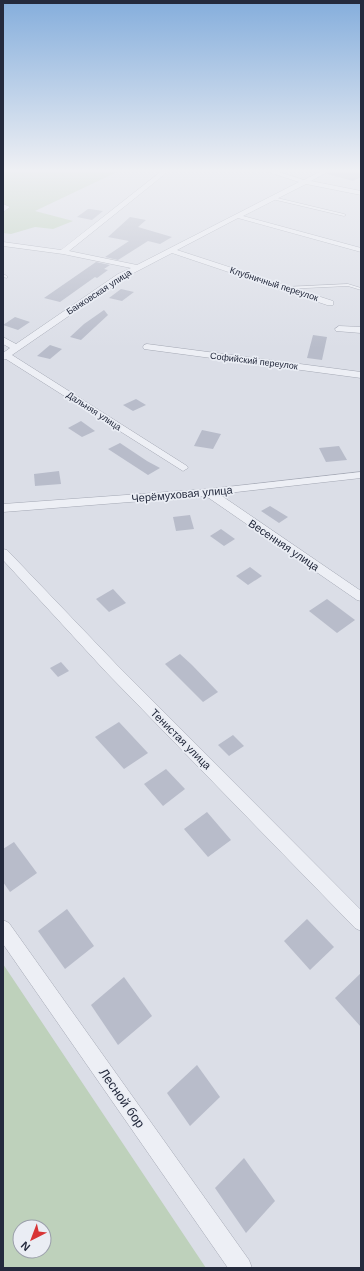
<svg xmlns="http://www.w3.org/2000/svg" width="364" height="1271" font-family="Arial,sans-serif">
  <style>
    .green { fill: #bed1bb; fill-rule: evenodd }
    .building { fill: #b8bcca }
    .lines { fill: none; stroke-linecap: round; stroke-linejoin: round }
    .service-casing { stroke: #a4a8b4; stroke-width: 1 }
    .minor-casing { stroke: #a4a8b4; stroke-width: 1 }
    .service { fill: #edeff5; fill-rule: evenodd }
    .minor { fill: #edeff5; fill-rule: evenodd }
    .labels { text-anchor: middle; dominant-baseline: central; stroke-width: 3.5; stroke-linejoin: round; paint-order: stroke }
    .far-street-label { font-size: 9px; fill: #242a3d; stroke: #eaedf4 }
    .street-label { font-size: 11px; fill: #242a3d; stroke: #eaedf4 }
    .near-street-label { font-size: 13px; fill: #242a3d; stroke: #eaedf4 }
  </style>
  <rect width="100%" height="100%" fill="#dbdee7"/>
  <g class="green">
    <polygon points="3,170 160,170 157,172 119,171 35,211 73,221 53,229 35,227 11,234 3,233"/>
    <path d="M3,964L206,1268H3ZM20,1227H44V1251H20Z"/>
  </g>
  <g class="building">
    <polygon points="332,170 361,170 361,177 353,181 327,174"/>
    <polygon points="88,209 90,209 103,211 92,220 77,217"/>
    <polygon points="130,217 146,220 138,227 172,237 160,244 148,241 118,260 105,257 129,241 108,237"/>
    <polygon points="96,262 110,265 104,269 108,270 97,278 95,277 60,302 44,298"/>
    <polygon points="121,289 134,292 122,301 109,298"/>
    <polygon points="104,310 108,315 81,340 70,337 84,324"/>
    <polygon points="15,317 30,322 18,330 3,325"/>
    <polygon points="313,335 327,337 322,360 307,358"/>
    <polygon points="50,345 62,349 50,359 37,356"/>
    <polygon points="136,399 146,405 133,411 123,405"/>
    <polygon points="81,421 95,431 82,437 68,428"/>
    <polygon points="202,430 221,434 213,449 194,446"/>
    <polygon points="120,443 147,461 160,468 148,475 108,449"/>
    <polygon points="339,446 347,460 326,462 319,448"/>
    <polygon points="59,471 61,484 35,486 34,474"/>
    <polygon points="270,506 288,517 279,523 261,511"/>
    <polygon points="190,515 194,529 176,531 173,517"/>
    <polygon points="221,529 235,539 224,546 210,536"/>
    <polygon points="250,567 262,576 248,585 236,576"/>
    <polygon points="113,589 126,603 109,612 96,599"/>
    <polygon points="327,599 355,620 337,633 309,611"/>
    <polygon points="180,654 192,665 218,692 203,702 165,664"/>
    <polygon points="61,662 69,671 58,677 50,668"/>
    <polygon points="119,722 148,753 124,769 95,737"/>
    <polygon points="233,735 244,746 229,756 218,745"/>
    <polygon points="166,769 185,789 163,806 144,784"/>
    <polygon points="207,812 231,840 208,857 184,829"/>
    <polygon points="14,842 37,873 10,892 3,882 3,849"/>
    <polygon points="67,909 94,946 65,969 38,931"/>
    <polygon points="307,919 334,947 310,970 284,941"/>
    <polygon points="361,973 361,1027 335,998"/>
    <polygon points="124,977 152,1016 118,1045 91,1005"/>
    <polygon points="197,1065 220,1097 190,1126 167,1093"/>
    <polygon points="244,1158 275,1201 246,1233 215,1188"/>
  </g>
  <g class="lines">
    <g class="service-casing">
      <g id="service">
        <polygon points="273,197 344,214 346,215 344,216 272,199"/>
        <polygon points="3,274 7,276 7,278 3,277"/>
        <polygon points="348,284 361,288 361,290 348,286 285,289 283,288 285,287"/>
      </g>
    </g>
    <g class="minor-casing">
      <g id="minor">
        <polygon points="163,170 170,170 69,251 137,265 299,182 262,170 273,170 304,180 323,170 331,170 311,181 361,191 361,195 306,184 243,216 361,248 361,252 238,218 177,250 333,301 333,305 327,305 172,253 124,278 12,355 187,466 188,468 183,471 6,359 3,360 3,353 10,348 3,344 3,337 16,344 118,274 131,268 63,254 3,246 3,242 61,250"/>
        <polygon points="3,204 10,207 3,212"/>
        <polygon points="339,326 361,327 361,333 336,331 335,329"/>
        <polygon points="147,344 361,372 361,378 144,349 143,347 144,345"/>
        <polygon points="361,472 361,478 219,494 361,591 361,601 357,600 206,496 3,512 3,504 208,489"/>
        <polygon points="3,549 7,550 116,664 361,910 361,931 355,928 106,672 3,560"/>
        <polygon points="3,920 9,923 249,1260 252,1268 228,1268 3,944"/>
      </g>
    </g>
    <use href="#service" class="service"/>
    <use href="#minor" class="minor"/>
  </g>
  <linearGradient id="sky" x2="0" y2="1"><stop stop-color="#85aedc"/><stop offset="0.49" stop-color="#eff0f4"/><stop offset="1" stop-color="#eff0f4" stop-opacity="0"/></linearGradient>
  <rect width="364" height="348" fill="url(#sky)"/>
  <g class="labels">
    <g class="far-street-label">
      <text transform="translate(274 284) rotate(18)">Клубничный переулок</text>
      <text transform="translate(99 292) rotate(-33)">Банковская улица</text>
      <text transform="translate(254 361) rotate(7)">Софийский переулок</text>
      <text transform="translate(94 411) rotate(33)">Дальняя улица</text>
    </g>
    <g class="street-label">
      <text transform="translate(182 494) rotate(-5)">Черёмуховая улица</text>
      <text transform="translate(284 545) rotate(34)">Весенняя улица</text>
      <text transform="translate(181 739) rotate(45)">Тенистая улица</text>
    </g>
    <g class="near-street-label">
      <text transform="translate(122 1098) rotate(55)">Лесной бор</text>
    </g>
  </g>
  <rect width="364" height="1271" fill="none" stroke="#242a3d" stroke-width="8"/>
  <g transform="translate(32 1239) rotate(222)"><circle r="19" fill="#eaedf4" stroke="#9b9fab"/>
  <path d="M0-3L7 15L0 10L-7 15Z" fill="#d83436"/>
  <text y="-6" font-size="11" font-weight="bold" text-anchor="middle" fill="#242a3d">N</text>
  </g>
</svg>
